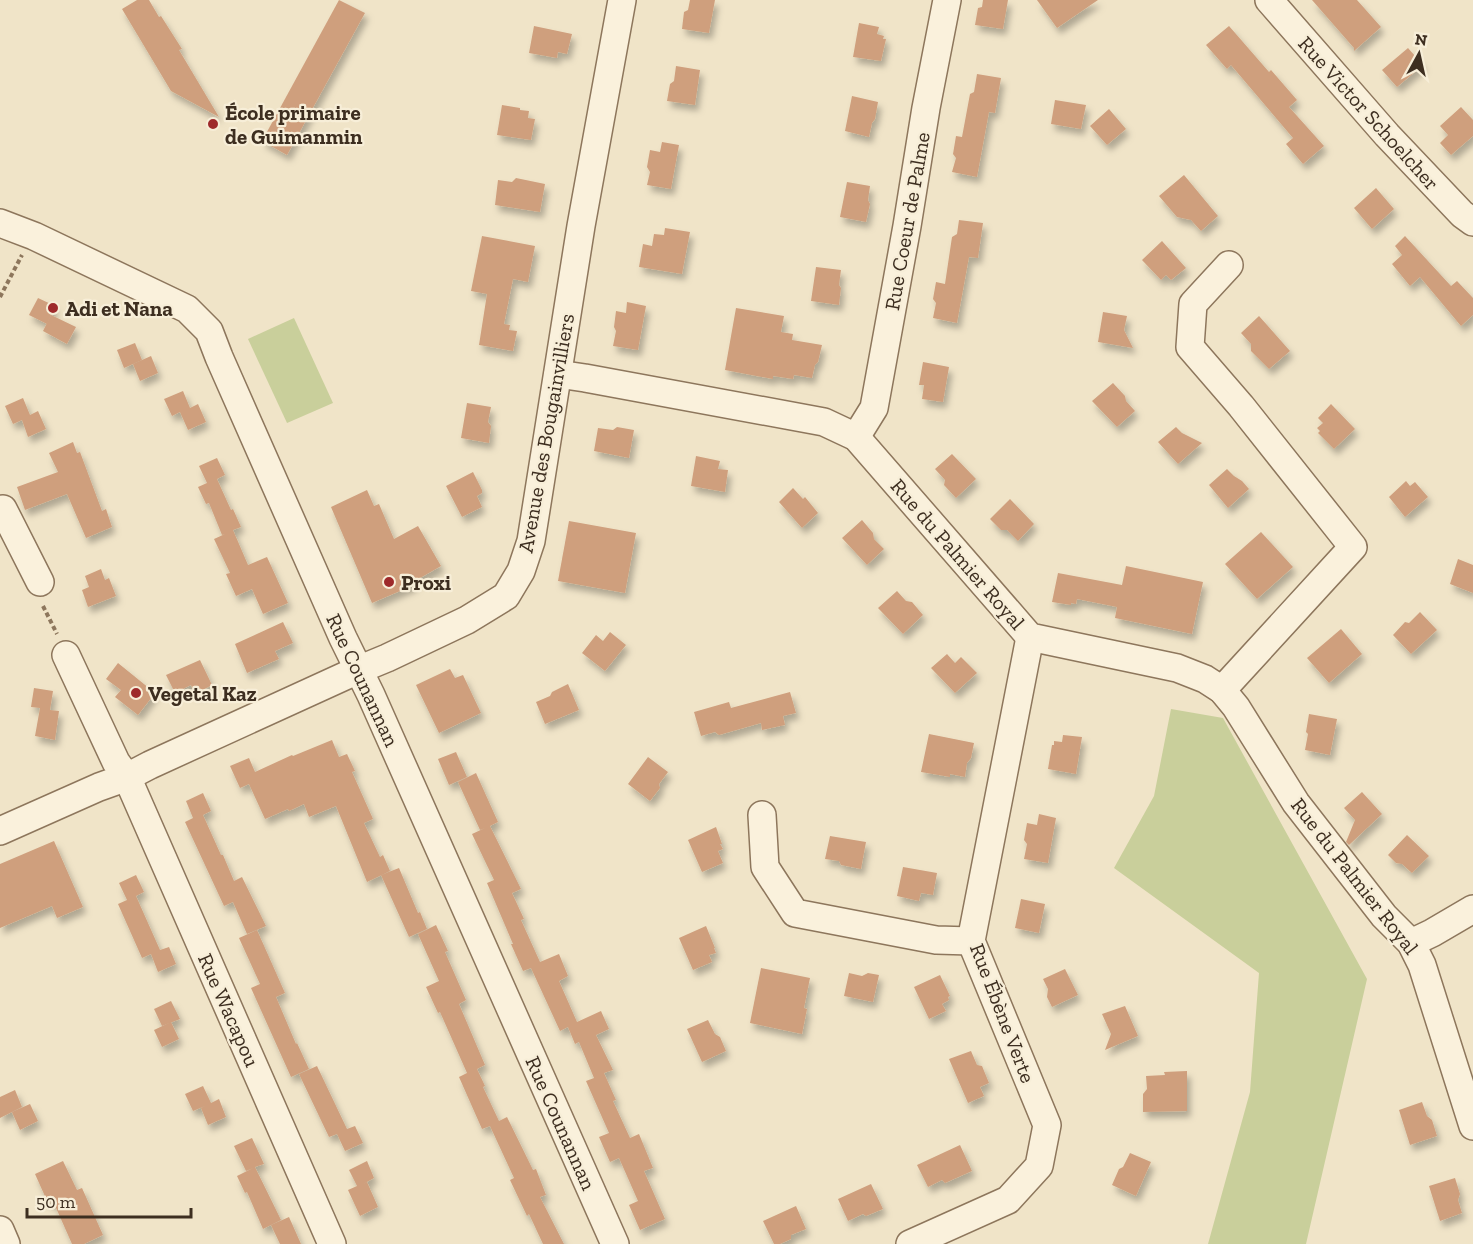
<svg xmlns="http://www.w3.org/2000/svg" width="1473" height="1244" font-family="'Zilla Slab',serif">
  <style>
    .green { fill: #c9cf9b }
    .building { fill: #cf9f7d; filter: url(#shadow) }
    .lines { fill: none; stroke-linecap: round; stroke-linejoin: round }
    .minor-casing { stroke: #8d765c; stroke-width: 30 }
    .path { stroke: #8d765c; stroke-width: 4; stroke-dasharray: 4.5 3; stroke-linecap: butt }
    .minor { stroke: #faf1dc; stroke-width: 27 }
    .poi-dot { fill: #9e2a2b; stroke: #f7eed8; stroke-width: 2 }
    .labels { text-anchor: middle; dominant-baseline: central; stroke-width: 4.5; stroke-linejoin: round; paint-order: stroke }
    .poi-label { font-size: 21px; font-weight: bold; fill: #3d2e20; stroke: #f7eed8; text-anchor: start }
    .street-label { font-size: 21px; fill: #3d2e20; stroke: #f7eed8 }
  </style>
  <defs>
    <filter id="shadow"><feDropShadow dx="3.5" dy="6" stdDeviation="3" flood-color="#0004"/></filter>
  </defs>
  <rect width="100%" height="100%" fill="#f0e4c8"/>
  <g class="green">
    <polygon points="294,318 333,403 287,423 248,339"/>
    <polygon points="1171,709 1223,718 1367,979 1306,1244 1208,1244 1250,1092 1259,973 1114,868 1154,796"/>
  </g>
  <g class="building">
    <polygon points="137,0 149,0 159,17 161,16 182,49 179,50 219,117 171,91 122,9"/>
    <polygon points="339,0 365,13 287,155 262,141"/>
    <polygon points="690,0 715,0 709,33 682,29 684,12 688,10"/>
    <polygon points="983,0 1008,0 1003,29 975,25 978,8 982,7"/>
    <polygon points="1037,0 1098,0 1057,28"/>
    <polygon points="1312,0 1357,0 1381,27 1354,51 1354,48"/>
    <polygon points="859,23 879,27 877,34 884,36 883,39 886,39 881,61 853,57"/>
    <polygon points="534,26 572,34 567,54 558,52 557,58 529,53"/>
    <polygon points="1229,26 1269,72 1271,70 1297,100 1289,107 1324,146 1303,164 1286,144 1293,138 1231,65 1227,69 1206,45"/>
    <polygon points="1408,48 1423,65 1397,87 1382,70"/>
    <polygon points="676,66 700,70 695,105 667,101 670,84 674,81"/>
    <polygon points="977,74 1001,78 995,113 989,112 977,177 952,172 956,158 953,154 956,136 962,137 970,94 974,92"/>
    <polygon points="852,96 878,102 875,119 872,123 869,137 845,131"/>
    <polygon points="1055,100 1086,105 1081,129 1051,124"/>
    <polygon points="502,105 520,108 520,110 529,111 528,118 535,119 531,140 497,135"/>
    <polygon points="1461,107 1473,120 1473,136 1451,155 1440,143 1448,135 1440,126"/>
    <polygon points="1109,109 1126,129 1107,145 1090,126"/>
    <polygon points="662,142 679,145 671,189 647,185 650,172 647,167 650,150 660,152"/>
    <polygon points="1184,175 1218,216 1201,231 1191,220 1177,217 1159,196"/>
    <polygon points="516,178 545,184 540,212 495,205 498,180 512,182"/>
    <polygon points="847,182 870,186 868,200 870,204 866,222 840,217"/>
    <polygon points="1376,188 1394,209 1372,229 1354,208"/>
    <polygon points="959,220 983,223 978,258 969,257 957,323 933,318 936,303 933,299 936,282 945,284 952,237 957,234"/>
    <polygon points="665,228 690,232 682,274 639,267 643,244 652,246 654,234 664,235"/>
    <polygon points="482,236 535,246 528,282 513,279 504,324 510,325 509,330 517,331 513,351 479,345 487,294 471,291"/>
    <polygon points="1405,236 1451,286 1457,281 1473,298 1473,315 1461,326 1420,277 1410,286 1392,264 1402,255 1395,246"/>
    <polygon points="1162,241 1186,268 1171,280 1166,275 1161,280 1142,260"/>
    <polygon points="816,267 841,270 839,285 841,288 839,305 811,301"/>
    <polygon points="38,298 55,306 47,324 29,315"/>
    <polygon points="627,302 646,306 638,350 613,346 616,331 614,327 616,311 626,313"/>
    <polygon points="736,308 784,316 781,332 793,334 792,340 822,345 818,362 815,365 812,378 794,375 793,379 773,376 773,379 725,370"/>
    <polygon points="1103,312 1127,316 1124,330 1133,348 1098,342"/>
    <polygon points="51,315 76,327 67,344 43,331"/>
    <polygon points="1259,316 1290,351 1269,369 1251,351 1251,344 1241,333"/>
    <polygon points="135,343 142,360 124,368 117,350"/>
    <polygon points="151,356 158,373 140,381 133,364"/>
    <polygon points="923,362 949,367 943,402 922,399 924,385 919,385"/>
    <polygon points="1113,383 1125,396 1126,401 1135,411 1117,427 1092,401"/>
    <polygon points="183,391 190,408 198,404 206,422 188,430 180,412 172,416 164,399"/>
    <polygon points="23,398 30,415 38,411 46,429 28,437 22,420 13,424 5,406"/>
    <polygon points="467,403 491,407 488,422 491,426 489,443 461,438"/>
    <polygon points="1331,404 1355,429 1334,449 1318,433 1320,431 1317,428 1323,423 1318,418"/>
    <polygon points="617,427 634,430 629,458 594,451 598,428 613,430"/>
    <polygon points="1176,427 1182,433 1202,443 1178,464 1158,442"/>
    <polygon points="73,442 77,453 80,452 102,511 106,509 112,527 86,538 67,494 25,510 17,487 58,472 49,453"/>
    <polygon points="952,454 976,479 956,498 944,485 945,480 935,469"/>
    <polygon points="696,456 720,461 718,469 728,470 725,492 691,486"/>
    <polygon points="217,458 225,475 217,479 231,510 233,509 241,527 233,530 248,565 267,557 288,603 263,614 252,589 236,596 226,574 230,573 214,539 225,534 222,535 209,503 206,504 198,487 207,483 199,466"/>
    <polygon points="1227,469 1234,476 1242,481 1249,489 1228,508 1209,485"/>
    <polygon points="473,472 482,490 482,493 477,496 482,507 462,517 446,486"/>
    <polygon points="1406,481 1410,486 1415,482 1428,497 1405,517 1389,497"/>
    <polygon points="793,488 803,499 805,497 818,513 802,528 779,502"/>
    <polygon points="367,490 374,506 379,504 394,539 418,526 441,566 413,582 414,585 372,603 331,507"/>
    <polygon points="1010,499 1034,524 1018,541 1007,530 1001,530 990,519"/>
    <polygon points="862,520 873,533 874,539 884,549 867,565 842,538"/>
    <polygon points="569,521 636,533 625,593 558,581"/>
    <polygon points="1261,532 1293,567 1257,599 1225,564"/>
    <polygon points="1458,559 1473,565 1473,593 1450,584"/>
    <polygon points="1126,566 1203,582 1192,634 1115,618 1117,607 1077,599 1076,604 1071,603 1071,605 1052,602 1058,573 1122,585"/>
    <polygon points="101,569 105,580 109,578 116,596 88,607 82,590 89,587 85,576"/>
    <polygon points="897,591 906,601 912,602 923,615 903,634 878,608"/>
    <polygon points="1420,612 1437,630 1411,654 1393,635 1405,622 1409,623"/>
    <polygon points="283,622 293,643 275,651 279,659 247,673 235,644"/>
    <polygon points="1341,629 1362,654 1329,683 1307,658"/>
    <polygon points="610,632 626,645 605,671 582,653 596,635 603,641"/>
    <polygon points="947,654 955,663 961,657 977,673 955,693 931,668"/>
    <polygon points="200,660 212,685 195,694 191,685 175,693 166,675"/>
    <polygon points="118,663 155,693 138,715 115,697 121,690 106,679"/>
    <polygon points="450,669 455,678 463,675 481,713 439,733 416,685"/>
    <polygon points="568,684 579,710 545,724 536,702 550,696 552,692"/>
    <polygon points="34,688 53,691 50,710 59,711 55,740 35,736 40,708 31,707"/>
    <polygon points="790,692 796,713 783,716 785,725 762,730 761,723 719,735 715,732 701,736 694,712 729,702 731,708"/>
    <polygon points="1309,714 1337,719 1330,755 1305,750 1308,734 1306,732"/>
    <polygon points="929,734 974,743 971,758 967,763 965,777 950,774 950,777 921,772"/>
    <polygon points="1063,735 1082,737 1076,774 1048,769 1052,745 1054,745 1054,741 1062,742"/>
    <polygon points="332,740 339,757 347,754 355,771 352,772 373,819 364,823 380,857 383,855 390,871 367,882 336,806 309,817 304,804 289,811 288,809 265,819 249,784 240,788 230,766 249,758 255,772 292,755 293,756"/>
    <polygon points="456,752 467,777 449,785 438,759"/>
    <polygon points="648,757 668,772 659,784 660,788 650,801 628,784"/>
    <polygon points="476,773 498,822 490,826 521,889 512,893 524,919 521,920 540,962 559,954 568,976 559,981 577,1022 601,1011 609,1029 596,1035 613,1070 604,1073 616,1100 613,1101 630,1138 639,1134 653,1168 644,1171 665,1219 640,1230 629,1205 638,1201 627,1176 619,1158 610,1162 599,1137 609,1133 586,1081 594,1078 579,1042 575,1044 568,1027 560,1031 531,968 523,971 511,944 513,944 487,883 494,880 472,834 485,828 480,830 458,782"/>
    <polygon points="1362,792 1382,814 1349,845 1346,842 1355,820 1344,808"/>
    <polygon points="203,793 211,811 203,815 221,855 223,855 234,881 242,877 266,926 247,934 233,902 224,906 185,822 193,818 186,801"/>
    <polygon points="1039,814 1056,818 1048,863 1024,859 1027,844 1024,840 1027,823 1037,825"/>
    <polygon points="716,827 722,844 720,844 723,849 718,851 723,863 702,872 688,840"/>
    <polygon points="1407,835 1429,856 1412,873 1402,864 1396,863 1388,855"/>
    <polygon points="830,836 866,842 861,869 841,865 839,861 825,859"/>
    <polygon points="54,841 83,907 57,918 52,906 0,928 0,864"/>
    <polygon points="903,867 937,873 933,895 921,893 919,901 897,896"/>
    <polygon points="399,868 418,913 420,912 427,929 409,937 381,875"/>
    <polygon points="136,875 144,892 136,896 160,950 169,947 176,964 158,972 151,954 142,958 118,904 127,900 119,883"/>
    <polygon points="1021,899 1045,904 1039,933 1015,928"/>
    <polygon points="436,925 448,951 445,952 466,1000 459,1004 485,1065 477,1069 485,1086 483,1087 499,1121 507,1117 533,1170 536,1169 546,1195 540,1197 564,1244 543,1244 529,1214 527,1216 510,1180 514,1178 490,1126 482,1129 459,1077 467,1073 440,1012 438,1013 426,987 439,981 418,934"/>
    <polygon points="706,926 715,948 714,948 716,953 709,955 712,962 693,970 679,938"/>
    <polygon points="257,930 285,993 276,997 296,1044 297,1043 309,1069 291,1077 251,988 260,984 239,938"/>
    <polygon points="761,968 810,978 804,1008 807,1009 802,1034 750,1023"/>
    <polygon points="1065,969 1078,995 1052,1007 1047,997 1048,989 1043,979"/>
    <polygon points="849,973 862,976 868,973 879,975 873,1002 844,996"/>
    <polygon points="940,975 950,996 948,997 949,1000 942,1004 946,1011 929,1019 914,987"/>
    <polygon points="171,1001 180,1019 162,1026 154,1009"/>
    <polygon points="1125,1006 1138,1036 1105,1050 1111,1034 1102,1014"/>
    <polygon points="708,1020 715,1034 720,1037 726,1051 702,1062 687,1029"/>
    <polygon points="171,1022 179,1039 162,1047 154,1030"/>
    <polygon points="971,1051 977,1065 982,1066 989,1083 980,1087 984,1096 968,1103 949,1059"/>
    <polygon points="317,1066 347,1129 355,1126 363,1143 345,1151 337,1134 329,1137 299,1074"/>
    <polygon points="1187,1071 1187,1111 1143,1112 1143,1094 1147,1089 1146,1076 1165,1075 1164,1072"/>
    <polygon points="203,1086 211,1103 219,1099 226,1117 208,1125 201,1108 205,1106 193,1111 185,1094"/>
    <polygon points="15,1090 22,1107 0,1118 0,1097"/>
    <polygon points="1422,1102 1427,1116 1432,1120 1437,1136 1410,1145 1399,1110"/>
    <polygon points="30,1104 38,1121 20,1130 12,1112"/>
    <polygon points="252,1138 264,1164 255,1167 281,1220 263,1229 247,1192 245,1193 237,1176 253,1168 246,1171 234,1146"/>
    <polygon points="960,1145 972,1171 945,1183 942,1180 928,1187 917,1165"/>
    <polygon points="1130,1153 1151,1162 1136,1196 1112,1185 1119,1169 1123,1167"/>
    <polygon points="63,1161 77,1190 82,1188 103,1235 84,1244 72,1244 53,1201 48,1203 35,1174"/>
    <polygon points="367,1161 374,1178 363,1184 367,1182 378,1207 360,1216 348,1190 357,1186 349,1170"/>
    <polygon points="1455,1178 1460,1194 1458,1200 1462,1213 1440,1221 1429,1186"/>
    <polygon points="871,1184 883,1209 866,1216 863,1214 848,1221 838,1199"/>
    <polygon points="796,1206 806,1229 791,1235 791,1239 780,1244 774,1244 763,1221"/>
    <polygon points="289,1217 301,1244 280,1244 271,1225"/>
  </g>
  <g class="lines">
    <g class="minor-casing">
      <g id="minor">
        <polyline points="1269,0 1387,135 1462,214 1473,222"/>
        <polyline points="0,223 34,236 187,309 209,331 219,357 343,638 371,695 615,1244"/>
        <polyline points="558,374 585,378 824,422 856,437 1030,637 1177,668 1205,679 1222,690 1236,707 1296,803 1384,916 1411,943 1422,965 1473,1126"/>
        <polyline points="856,437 874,408 907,226 926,108 947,0"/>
        <polyline points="3,509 40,582"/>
        <polyline points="66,655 116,762 127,777 332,1244"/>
        <polyline points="1222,690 1353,547 1241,406 1190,347 1193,304 1229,265"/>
        <polyline points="762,815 765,867 795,913 936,940 971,941"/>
        <polyline points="0,831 99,787 127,777 150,765 358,670 387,658 467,620 506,596 521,571 531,541 581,226 622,0"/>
        <polyline points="1411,943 1432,933 1473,909"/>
        <polyline points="0,1230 6,1244"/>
        <polyline points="910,1244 1008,1200 1039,1166 1047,1125 971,941 1030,637"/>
      </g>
    </g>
    <g class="path">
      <polyline points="0,297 22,255"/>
      <polyline points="43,606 57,634"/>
    </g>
    <use href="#minor" class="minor"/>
  </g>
  <g class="poi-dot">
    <circle cx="213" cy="124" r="6"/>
    <circle cx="53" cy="308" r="6"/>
    <circle cx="389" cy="582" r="6"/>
    <circle cx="136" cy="693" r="6"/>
  </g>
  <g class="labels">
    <g class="poi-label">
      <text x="225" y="112">École primaire<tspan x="225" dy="24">de Guimanmin</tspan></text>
      <text x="65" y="308">Adi et Nana</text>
      <text x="401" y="582">Proxi</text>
      <text x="148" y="693">Vegetal Kaz</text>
    </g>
    <g class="street-label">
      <text transform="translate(1369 113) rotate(48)">Rue Victor Schoelcher</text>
      <text transform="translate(907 221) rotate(-80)">Rue Coeur de Palme</text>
      <text transform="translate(546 433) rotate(-80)">Avenue des Bougainvilliers</text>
      <text transform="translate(958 554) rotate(49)">Rue du Palmier Royal</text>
      <text transform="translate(363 680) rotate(65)">Rue Counannan</text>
      <text transform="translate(1355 876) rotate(52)">Rue du Palmier Royal</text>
      <text transform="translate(229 1010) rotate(66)">Rue Wacapou</text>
      <text transform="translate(1003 1013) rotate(69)">Rue Ébène Verte</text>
      <text transform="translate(561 1123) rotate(66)">Rue Counannan</text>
    </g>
  </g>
  <g transform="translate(1419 54) rotate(8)" stroke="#f7eed8" stroke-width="4.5" paint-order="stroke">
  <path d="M0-4.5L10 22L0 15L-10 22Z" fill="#3d2e20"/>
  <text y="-9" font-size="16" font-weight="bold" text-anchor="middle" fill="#3d2e20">N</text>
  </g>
  <path d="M27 1208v9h164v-9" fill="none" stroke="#3d2e20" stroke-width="3"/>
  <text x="36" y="1208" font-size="18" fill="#3d2e20" stroke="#f7eed8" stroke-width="4.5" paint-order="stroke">50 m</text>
</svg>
